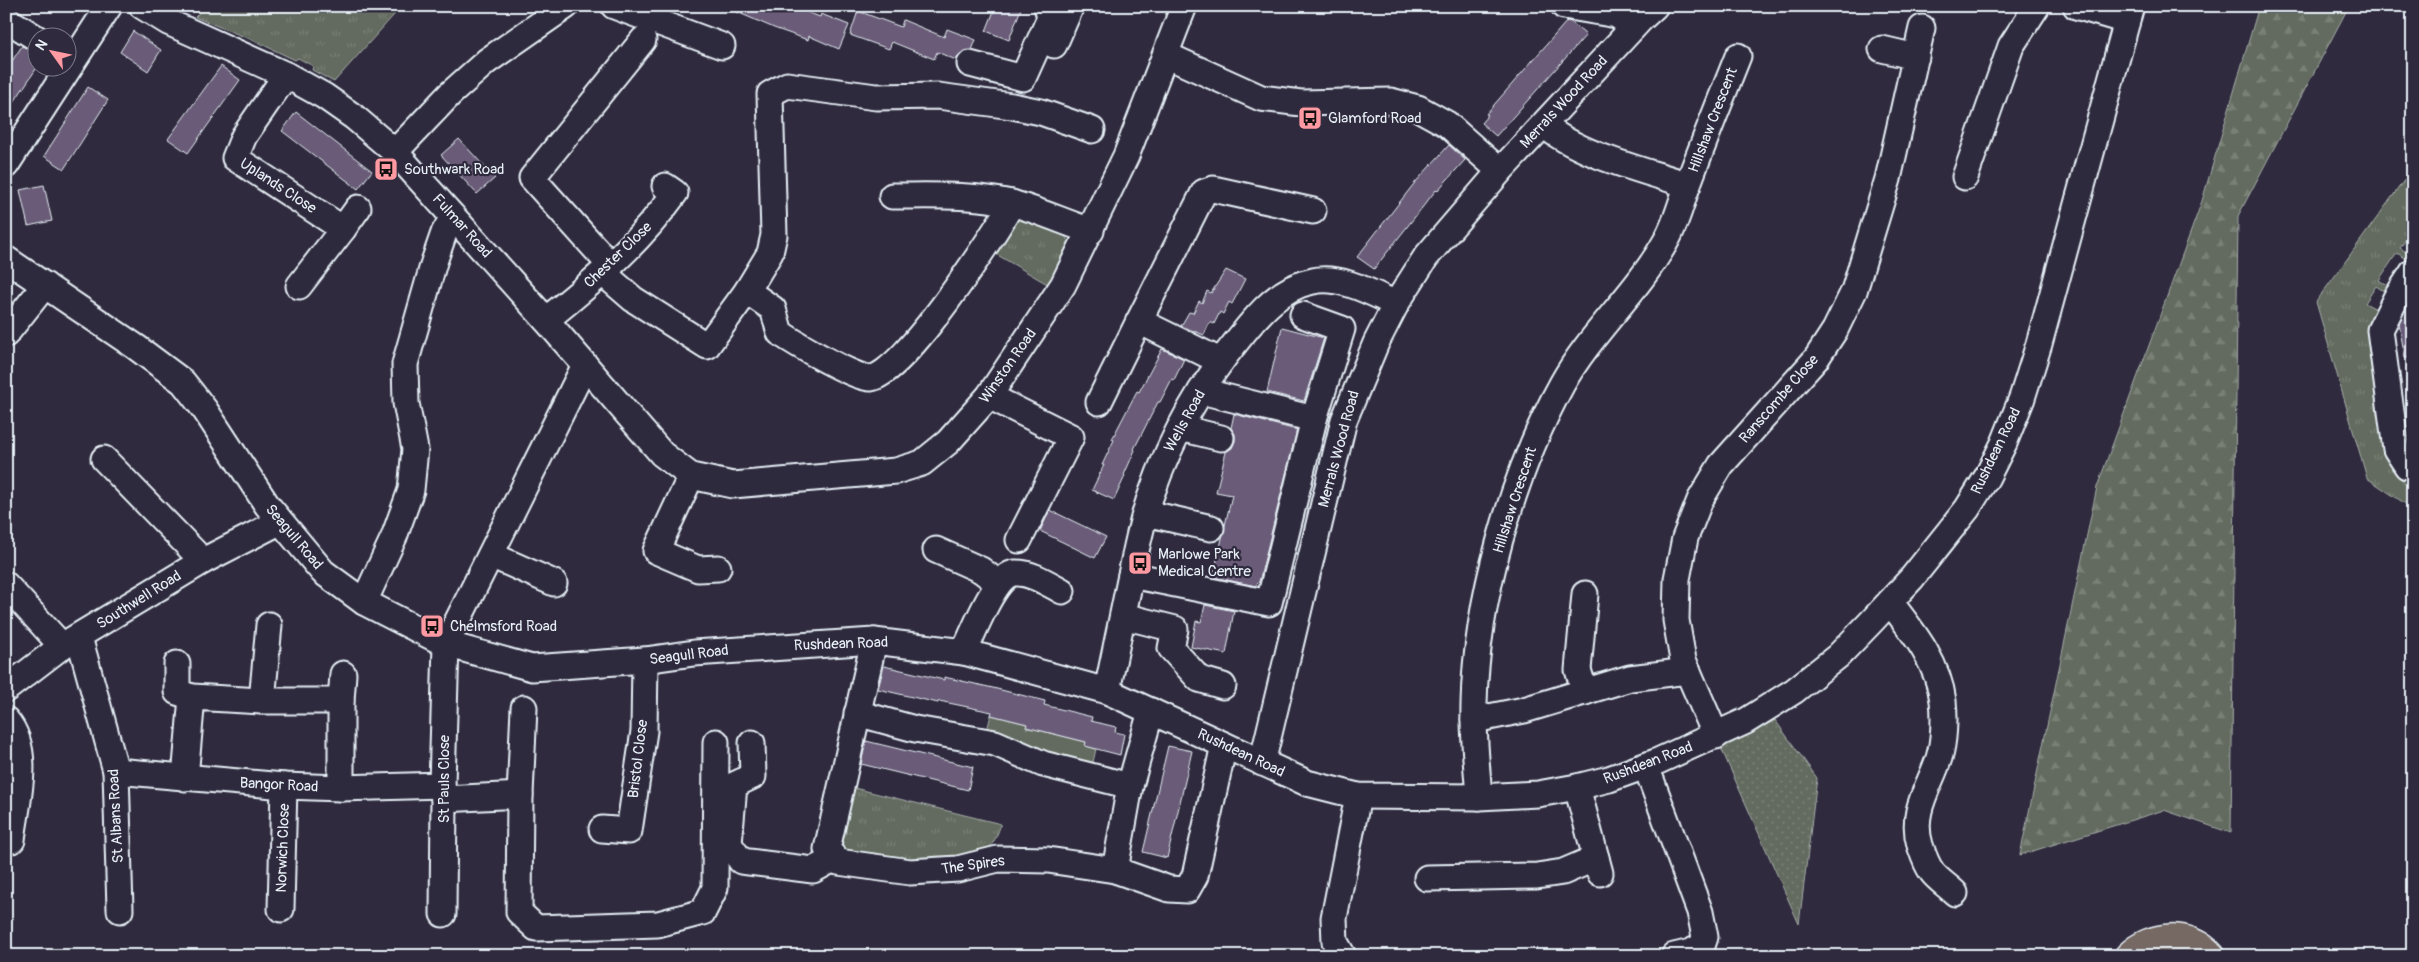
<svg xmlns="http://www.w3.org/2000/svg" width="2419" height="962" font-family="Pangolin,sans-serif">
  <style>
    .grass { fill: url(#grass-tufts); stroke: #a6aeab }
    .forest { fill: url(#forest-firs); stroke: #a6aeab }
    .park { fill: url(#park-dots); stroke: #a6aeab }
    .garden { fill: #636b5e; stroke: #a6aeab }
    .building { fill: #6a5c78; stroke: #e8f1f8 }
    .lines { fill: none; stroke-linecap: round; stroke-linejoin: round }
    .minor-tunnel { stroke: #4b4859; stroke-width: 25; stroke-dasharray: 25 12; stroke-linecap: butt }
    .minor-casing { stroke: #e8f1f8; stroke-width: 29 }
    .highway-casing { stroke: #e8f1f8; stroke-width: 31 }
    .minor { stroke: #2f2a3d; stroke-width: 25 }
    .highway { stroke: #766964; stroke-width: 28 }
    .labels { text-anchor: middle; dominant-baseline: central; stroke-width: 4.5; stroke-linejoin: round; paint-order: stroke }
    .street-label { font-size: 15px; fill: #e8f1f8; stroke: #2f2a3d }
    .poi-label { font-size: 15px; fill: #e8f1f8; stroke: #2f2a3d; text-anchor: start }
  </style>
  <defs>
    <pattern id="grass-tufts" width="24" height="20" patternUnits="userSpaceOnUse" patternTransform="scale(1.25)"><rect width="24" height="20" fill="#636b5e"/><path d="M3 7l-1-3M5 7V3M7 7l1-3M15 17l-1-3M17 17v-4M19 17l1-3" fill="none" stroke="#798176"/></pattern>
    <pattern id="forest-firs" width="22" height="20" patternUnits="userSpaceOnUse" patternTransform="scale(1.25)"><rect width="22" height="20" fill="#636b5e"/><path d="M5 1l3.5 6h-7zM16 11l3.5 6h-7z" fill="#798176"/></pattern>
    <pattern id="park-dots" width="8" height="8" patternUnits="userSpaceOnUse" patternTransform="scale(1.25)"><rect width="8" height="8" fill="#636b5e"/><path d="M2 2h.1M6 6h.1" fill="none" stroke="#798176" stroke-width="1.8" stroke-linecap="round"/></pattern>
  </defs>
  <rect width="100%" height="100%" fill="#2f2a3d"/>
  <filter id="ink" filterUnits="userSpaceOnUse"><feTurbulence type="fractalNoise" baseFrequency=".02" numOctaves="2"/><feDisplacementMap in="SourceGraphic" scale="10" xChannelSelector="R" yChannelSelector="G"/><feConvolveMatrix kernelMatrix="1 2 1 2 8 2 1 2 1" color-interpolation-filters="sRGB"/></filter>
  <g filter="url(#ink)">
    <g class="grass">
      <polygon points="206,6 402,6 334,82 312,70 313,66 298,58 295,60 255,41 195,17"/>
      <polygon points="2413,168 2413,233 2411,232 2400,248 2413,256 2410,261 2397,253 2379,280 2392,289 2388,294 2376,286 2365,303 2378,310 2413,478 2413,509 2367,478 2316,302"/>
      <path d="M1017,216C1037,223 1063,226 1072,247L1049,285L994,253Z"/>
      <path d="M850,787L1001,824C996,839 990,853 974,859C961,863 876,862 862,858C855,856 846,853 843,846C835,834 847,801 850,787Z"/>
    </g>
    <polygon class="forest" points="2259,6 2349,6 2238,216 2231,833 2164,810 2020,855 2097,487 2202,201"/>
    <polygon class="park" points="1775,720 1817,778 1799,924 1721,748"/>
    <polygon class="garden" points="991,715 1027,724 1026,728 1033,729 1035,724 1038,730 1086,742 1085,746 1096,749 1091,771 986,734"/>
    <g class="building">
      <polygon points="723,6 790,6 820,17 821,14 849,25 839,49 809,36 808,40 774,28"/>
      <polygon points="996,6 1022,6 1009,40 986,31"/>
      <polygon points="858,11 901,27 903,20 944,37 947,29 976,40 972,50 960,54 956,60 937,52 934,59 892,42 889,49 850,35"/>
      <polygon points="1567,21 1571,22 1586,35 1496,136 1481,123 1488,115 1486,114"/>
      <polygon points="133,31 161,50 148,71 120,52"/>
      <polygon points="22,46 38,53 38,66 6,114 6,70"/>
      <polygon points="221,66 240,80 188,153 168,139"/>
      <polygon points="88,87 108,100 64,169 44,156"/>
      <polygon points="296,112 372,171 358,189 282,131"/>
      <polygon points="459,139 495,178 477,194 441,155"/>
      <polygon points="1449,145 1465,160 1437,191 1436,190 1374,269 1357,257 1413,185"/>
      <polygon points="44,185 52,221 28,226 20,190"/>
      <polygon points="1226,270 1245,279 1232,304 1229,302 1223,314 1220,312 1214,324 1210,322 1204,335 1181,326 1189,312 1193,313 1199,301 1202,303 1207,291 1211,293"/>
      <polygon points="2413,299 2413,357 2405,358 2399,324"/>
      <polygon points="1282,327 1324,338 1304,401 1267,392"/>
      <polygon points="1162,349 1184,359 1174,380 1172,379 1160,402 1158,402 1134,449 1135,450 1124,475 1125,476 1114,500 1092,490 1104,465 1102,465 1114,440 1112,439 1137,391 1139,392"/>
      <polygon points="1234,414 1297,430 1259,582 1255,586 1213,577 1232,495 1216,492 1226,452 1232,448 1235,441 1235,434 1231,428"/>
      <polygon points="1050,510 1106,537 1095,558 1040,531"/>
      <polygon points="1205,605 1234,611 1226,654 1191,647 1196,621 1201,622"/>
      <polygon points="884,666 944,680 944,677 993,688 1045,701 1044,705 1092,717 1091,721 1116,727 1115,732 1124,734 1120,755 1085,746 1086,742 1026,727 1027,724 991,715 992,712 939,701 938,703 878,689"/>
      <polygon points="866,741 973,767 968,790 861,764"/>
      <polygon points="1168,746 1192,751 1167,858 1143,852"/>
    </g>
    <g class="lines">
      <polyline class="minor-tunnel" points="2407,306 2413,310"/>
      <g class="minor-casing">
        <g id="minor">
          <polyline points="142,6 168,22 286,75 324,96 354,117 395,152 546,320 662,454 691,476 733,485 896,471 922,463 948,442 989,396 1063,285 1126,156 1184,6"/>
          <polyline points="614,6 722,46"/>
          <polyline points="1564,6 1617,15 1633,27"/>
          <polyline points="2076,6 2127,21"/>
          <polyline points="6,19 38,39"/>
          <polyline points="1054,45 1071,6"/>
          <polyline points="1882,49 1916,57"/>
          <polyline points="1166,55 1261,98 1301,103 1391,101 1418,108 1447,124 1500,171"/>
          <polyline points="970,64 1023,78 1050,18 1047,6"/>
          <polyline points="286,75 244,136 235,158 343,229 299,286"/>
          <path d="M1544,125C1578,155 1644,170 1688,185"/>
          <polyline points="395,152 450,94 487,61 566,6"/>
          <polyline points="6,165 109,6"/>
          <polyline points="1965,177 2011,46 2037,6"/>
          <path d="M892,196C931,196 972,194 1011,203C1038,210 1064,222 1091,231"/>
          <polyline points="343,229 358,208"/>
          <polyline points="6,259 136,347 183,382 205,410 267,505 323,572 364,602 446,644 532,668 645,660 694,653 874,641 964,652 1107,691 1307,783 1358,796 1479,797 1538,794 1577,787 1609,779 1656,762 1746,721 1794,691 1838,656 1870,623 1912,578 1967,509 1987,477 2004,443 2022,398 2039,344 2131,6"/>
          <polyline points="611,266 532,178 643,40"/>
          <polyline points="2413,272 2396,298 2380,330 2396,449 2407,466 2413,467"/>
          <path d="M603,273L633,299L707,346L747,291L773,309L780,333C795,343 857,380 871,378C903,375 994,235 1012,203"/>
          <polyline points="747,291 770,253 774,235 770,94 787,85 876,97 938,96 1012,106 1041,112 1092,130"/>
          <polyline points="1303,315 1342,329 1314,419"/>
          <path d="M546,320C597,278 636,247 675,193L665,186"/>
          <polyline points="1139,321 1204,192 1213,189 1313,211"/>
          <polyline points="6,334 45,285"/>
          <polyline points="989,396 1071,437 1019,540"/>
          <polyline points="1099,402 1139,321 1220,361"/>
          <polyline points="1180,428 1221,438"/>
          <polyline points="104,459 203,561"/>
          <polyline points="691,476 656,551 698,569 718,568"/>
          <polyline points="1146,513 1211,528"/>
          <polyline points="936,550 981,570 998,583"/>
          <polyline points="491,555 554,583"/>
          <polyline points="1131,575 1269,603 1314,419 1201,391"/>
          <polyline points="6,585 62,646"/>
          <polyline points="364,602 394,537 411,490 415,449 406,403 405,364 434,262 444,233 453,217"/>
          <path d="M1890,602C1913,632 1938,662 1943,701C1945,718 1944,742 1939,758C1929,788 1910,812 1920,845C1923,854 1926,864 1932,872C1938,880 1948,886 1955,893"/>
          <polyline points="1123,616 1175,629 1171,648 1199,679 1223,686"/>
          <polyline points="79,637 116,771 120,910"/>
          <polyline points="874,641 827,849 838,862 910,872 958,869 998,859 1048,860 1115,870 1130,786 1151,711"/>
          <path d="M964,652C973,634 995,574 1015,573C1031,572 1049,584 1062,591"/>
          <polyline points="177,664 177,692 192,697"/>
          <polyline points="6,689 62,646 203,561 279,522"/>
          <path d="M1107,691C1115,654 1122,617 1130,580C1136,551 1141,522 1151,495C1171,438 1201,384 1240,337C1259,313 1281,287 1313,281C1340,275 1372,293 1396,304"/>
          <polyline points="1585,692 1578,670 1585,594"/>
          <polyline points="262,701 269,625"/>
          <polyline points="341,701 343,674"/>
          <polyline points="524,708 520,795 519,912 536,928 658,924 703,912 715,888 716,742"/>
          <polyline points="857,713 915,729 995,743 1043,764 1130,786"/>
          <path d="M6,720C33,751 16,804 12,840"/>
          <polyline points="1474,720 1524,710 1630,678 1688,671"/>
          <polyline points="1716,736 1683,660 1676,620 1677,579 1685,538 1700,500 1721,465 1816,359 1835,330 1854,291 1888,179 1922,28"/>
          <polyline points="752,743 753,776 734,785 729,844 741,861 813,870 835,858"/>
          <polyline points="1262,763 1344,420 1376,343 1396,304 1426,257 1500,171 1642,18 1655,6"/>
          <polyline points="1646,766 1700,912 1705,937 1702,946 1691,952 1674,956"/>
          <polyline points="116,771 284,786 341,788 442,785"/>
          <polyline points="185,778 192,697 262,701 341,701 341,788"/>
          <polyline points="1577,787 1600,873"/>
          <path d="M1479,797C1477,767 1473,735 1474,704C1476,601 1512,475 1562,384C1591,332 1637,293 1666,241C1676,224 1681,203 1688,184C1704,141 1721,99 1738,56"/>
          <polyline points="444,799 520,795"/>
          <polyline points="602,829 629,831 644,731 645,660"/>
          <polyline points="1115,870 1169,889 1187,890 1195,876 1224,745"/>
          <polyline points="1427,878 1537,876 1563,872 1596,858"/>
          <polyline points="281,909 284,786"/>
          <polyline points="443,914 444,799 442,785 446,644 585,365"/>
          <polyline points="1343,956 1335,942 1334,918 1358,796"/>
        </g>
      </g>
      <g class="highway-casing">
        <path id="highway" d="M2129,956C2151,934 2190,931 2211,956"/>
      </g>
      <use href="#minor" class="minor"/>
      <use href="#highway" class="highway"/>
    </g>
  </g>
  <defs>
    <g id="bus-square" transform="scale(1.25)"><rect x="-9" y="-9" width="18" height="18" rx="4" fill="#ff9aa2" stroke="#2f2a3d"/><path d="M-5-6H5V4H4V6H2V4H-2V6H-4V4H-5ZM-3.5-4V0h7V-4ZM-3.5 1.2v1.5H-2V1.2ZM2 1.2v1.5H3.5V1.2Z" fill="#111"/></g>
  </defs>
  <g fill-rule="evenodd">
    <use href="#bus-square" x="1310" y="118"/>
    <use href="#bus-square" x="386" y="169"/>
    <use href="#bus-square" x="1140" y="563"/>
    <use href="#bus-square" x="432" y="626"/>
  </g>
  <g class="labels">
    <g class="street-label">
      <text transform="translate(1564 102) rotate(-47)">Merrals Wood Road</text>
      <text transform="translate(1713 120) rotate(-69)">Hillshaw Crescent</text>
      <text transform="translate(278 186) rotate(33)">Uplands Close</text>
      <text transform="translate(462 226) rotate(48)">Fulmar Road</text>
      <text transform="translate(618 255) rotate(-44)">Chester Close</text>
      <text transform="translate(1008 366) rotate(-55)">Winston Road</text>
      <text transform="translate(1779 399) rotate(-49)">Ranscombe Close</text>
      <text transform="translate(1185 421) rotate(-61)">Wells Road</text>
      <text transform="translate(1339 449) rotate(-75)">Merrals Wood Road</text>
      <text transform="translate(1996 451) rotate(-64)">Rushdean Road</text>
      <text transform="translate(1515 500) rotate(-72)">Hillshaw Crescent</text>
      <text transform="translate(294 537) rotate(50)">Seagull Road</text>
      <text transform="translate(139 600) rotate(-32)">Southwell Road</text>
      <text transform="translate(841 644) rotate(-2)">Rushdean Road</text>
      <text transform="translate(689 655) rotate(-7)">Seagull Road</text>
      <text transform="translate(1241 753) rotate(25)">Rushdean Road</text>
      <text transform="translate(638 759) rotate(-83)">Bristol Close</text>
      <text transform="translate(1648 763) rotate(-21)">Rushdean Road</text>
      <text transform="translate(444 779) rotate(-90)">St Pauls Close</text>
      <text transform="translate(279 785) rotate(3)">Bangor Road</text>
      <text transform="translate(116 816) rotate(-93)">St Albans Road</text>
      <text transform="translate(283 848) rotate(-88)">Norwich Close</text>
      <text transform="translate(973 865) rotate(-8)">The Spires</text>
    </g>
    <g class="poi-label">
      <text x="1328" y="118">Glamford Road</text>
      <text x="404" y="169">Southwark Road</text>
      <text x="1158" y="554">Marlowe Park<tspan x="1158" dy="17">Medical Centre</tspan></text>
      <text x="450" y="626">Chelmsford Road</text>
    </g>
  </g>
  <rect width="2419" height="962" fill="none" stroke="#2f2a3d" stroke-width="25"/>
  <rect x="12" y="12" width="2394" height="937" fill="none" stroke="#e8f1f8" stroke-width="2" filter="url(#ink)"/>
  <g transform="translate(52 52) rotate(303)"><circle r="24" fill="#2f2a3d" stroke="#797a88"/>
  <path d="M0-4L9 19L0 12L-9 19Z" fill="#ff9aa2"/>
  <text y="-8" font-size="14" font-weight="bold" text-anchor="middle" fill="#e8f1f8">N</text>
  </g>
</svg>
